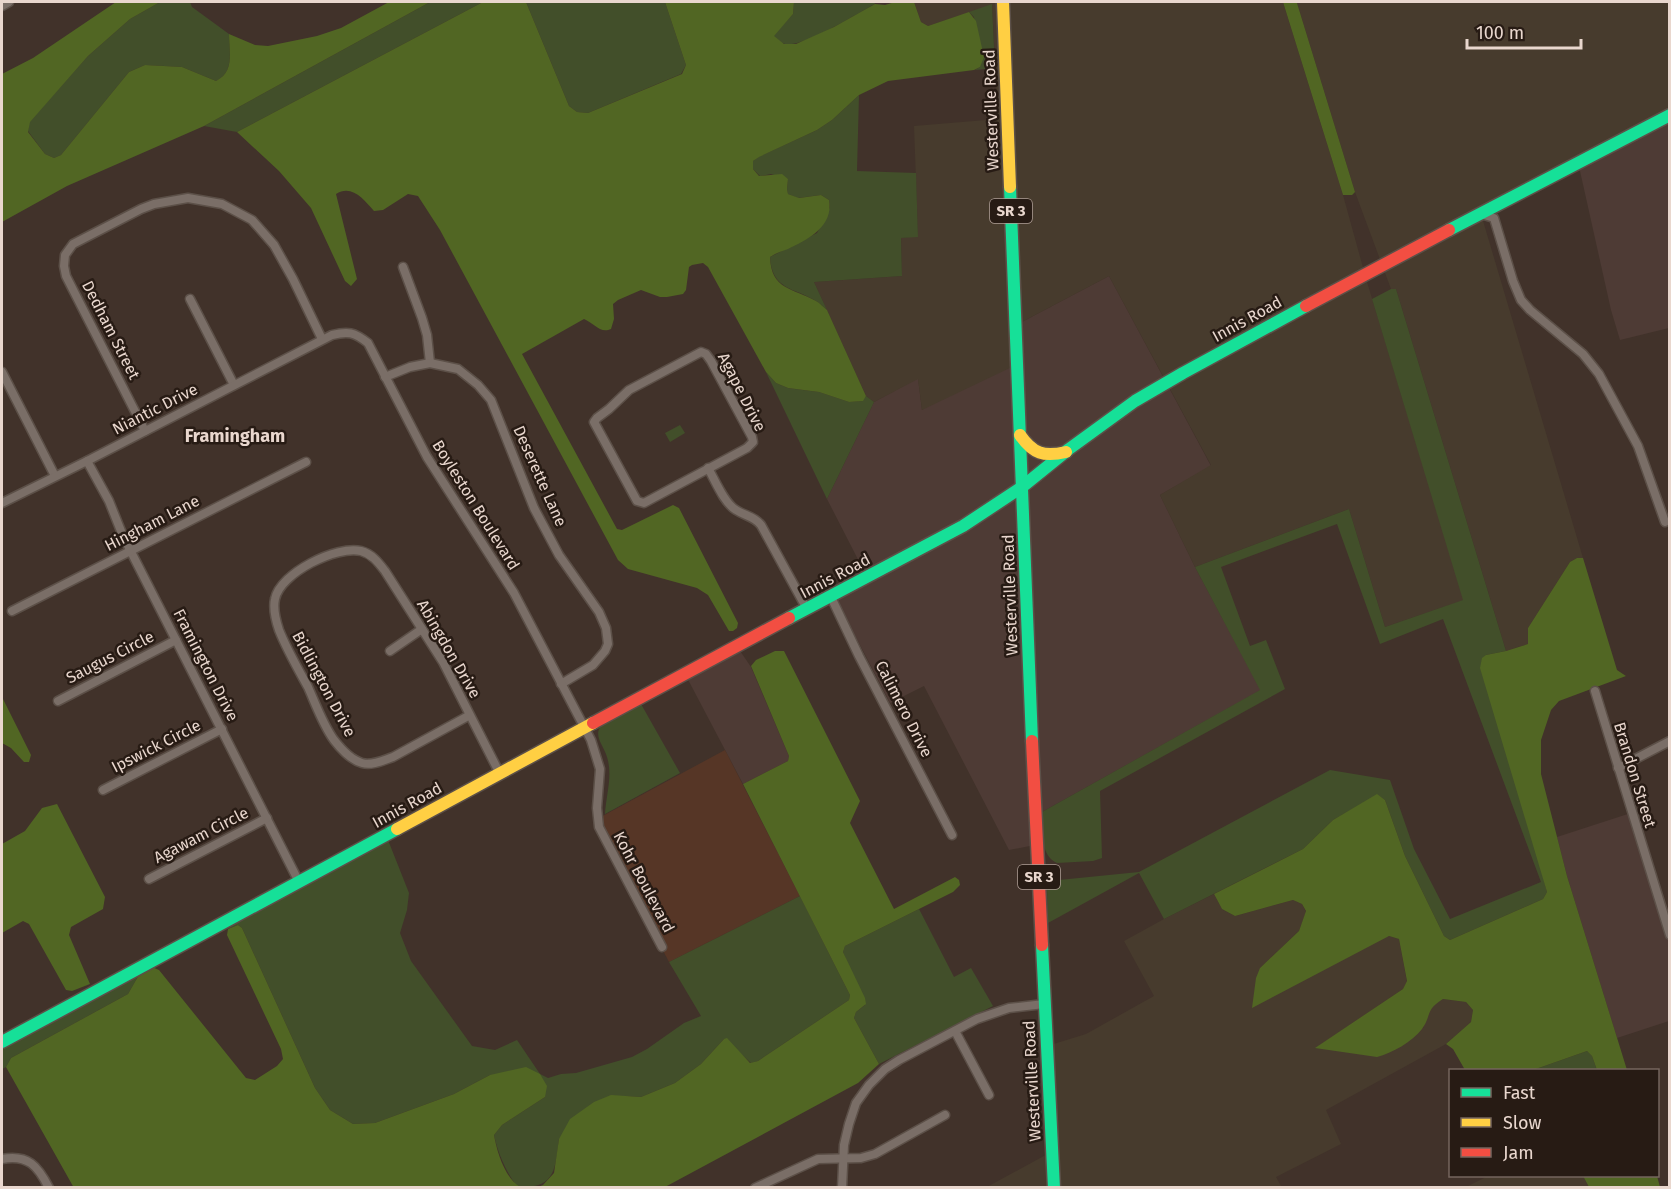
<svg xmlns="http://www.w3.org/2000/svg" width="1671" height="1189" font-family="'Fira Sans',sans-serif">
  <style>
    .commercial { fill: #4e3b35 }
    .industrial { fill: #473b2d }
    .built { fill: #563626 }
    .green { fill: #424f2a }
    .forest { fill: #516623 }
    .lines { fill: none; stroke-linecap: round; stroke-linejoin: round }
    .street-casing { stroke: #5c5048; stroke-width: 11 }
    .fast-casing { stroke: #5c5048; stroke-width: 15 }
    .slow-casing { stroke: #5c5048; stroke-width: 15 }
    .jam-casing { stroke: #5c5048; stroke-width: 15 }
    .street { stroke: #7a6e67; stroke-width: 8 }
    .fast { stroke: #16e098; stroke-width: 12 }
    .slow { stroke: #ffcf43; stroke-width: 12 }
    .jam { stroke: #f24e42; stroke-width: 12 }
    .labels { text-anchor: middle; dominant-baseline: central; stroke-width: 5; stroke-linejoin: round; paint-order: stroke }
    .shield { fill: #271b14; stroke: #af9f96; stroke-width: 1.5 }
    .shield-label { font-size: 15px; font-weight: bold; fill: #e9d7ce }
    .street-label { font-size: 16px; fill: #e9d7ce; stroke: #271b14 }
    .neighbourhood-label { font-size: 18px; font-weight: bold; fill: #e9d7ce; stroke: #271b14 }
  </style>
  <rect width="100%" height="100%" fill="#41322a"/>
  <g class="commercial">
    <polygon points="1669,113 1669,328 1620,340 1611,310 1578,162"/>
    <polygon points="1109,276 1211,466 1160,495 1195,567 1261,690 1042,812 1045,843 1009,850 924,686 890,703 833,593 866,575 827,499 874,402 918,378 922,410 1014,326"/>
    <polygon points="736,645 751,667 789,756 788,761 743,784 684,672"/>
    <polygon points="1634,812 1669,934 1669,1021 1617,1038 1567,876 1557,837"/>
  </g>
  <g class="industrial">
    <polygon points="914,2 1283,2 1343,195 1367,282 1464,600 1385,627 1349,509 1195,567 1160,495 1211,465 1109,276 1014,326 1016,365 922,410 918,379 874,402 866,396 814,282 902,276 901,238 918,236 914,126 998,119 992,5 928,26 921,22"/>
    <polygon points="1299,2 1669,2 1669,113 1481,214 1583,558 1577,558 1570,562 1528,628 1528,644 1506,651 1396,289 1391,289 1355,192 1297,3"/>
    <polygon points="1214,894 1222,909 1235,916 1293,900 1302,904 1306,912 1299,931 1260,968 1389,936 1399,939 1407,982 1403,989 1316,1048 1423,1028 1432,1005 1443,999 1466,1002 1473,1010 1471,1022 1446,1044 1326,1110 1341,1144 1276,1177 1281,1186 1278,1187 985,1188 1053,1151 1047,1046 1086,1034 1154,996 1124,941 1164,919"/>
    <polygon points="1488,1176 1583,1176 1589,1187 1466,1187"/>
  </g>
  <polygon class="built" points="725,750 800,896 669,962 602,834 597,819"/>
  <g class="green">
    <path d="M160,2H190L192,7L229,34C229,51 235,72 216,81L182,67L145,65L129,72L61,155L54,158L45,154L28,131L29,122L88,56L130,19Z"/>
    <polygon points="430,2 483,2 237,132 204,126"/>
    <polygon points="526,2 665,2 686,65 681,74 588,113 577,112 569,106"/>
    <path d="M794,2H874L875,4C858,13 803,48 785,44C781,43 777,39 773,36L793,14Z"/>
    <polygon points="992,4 995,68 975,70 980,67 974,17 969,12"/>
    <path d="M859,95L857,171L916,173L918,237L901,238L902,276L814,282L827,310C823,307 820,303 816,301C793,287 772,290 770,257L817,233L830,207L829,200L821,195L798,198L788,194L787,189L788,179L771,174L760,176L753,169V161L758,157L817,130L832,120Z"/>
    <path d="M1391,289H1396L1506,651L1486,655L1547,892L1543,899L1450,940L1444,936L1405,856L1385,800L1377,795L1333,820L1303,849L1164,919L1139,873L1048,923L1047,890L1053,882L1059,880L1139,872L1330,770L1390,780L1414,849L1450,919L1541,882L1443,619L1380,644L1337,524L1221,567L1250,646L1266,640L1285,689L1100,791L1102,858L1093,861L1057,863C1039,855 1043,829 1042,812L1260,690L1195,567L1349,509L1385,627L1463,600L1372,299Z"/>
    <polygon points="766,372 776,383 788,388 819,392 849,402 862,401 866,396 874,402 827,499"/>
    <polygon points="680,425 685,433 670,442 665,433"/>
    <path d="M641,704L680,773L605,814C606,795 613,776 607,757C604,746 593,736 601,726Z"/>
    <path d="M388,840L409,893L407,910L400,933L411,961L472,1046L495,1050L517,1040L540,1074L548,1078L561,1074L576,1073L632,1057L647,1049L684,1023L701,1016L669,962L800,896L850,995L849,1000L758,1061L751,1063L724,1039L701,1064L675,1083L641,1097L625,1096L559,1139C555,1169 556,1189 517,1187C506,1171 498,1154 494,1135L502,1125L545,1097L490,1075L454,1094L375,1123L353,1124L330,1110L315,1088L242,928L238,925L228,929L242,918Z"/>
    <polygon points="919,909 954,977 971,968 993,1006 879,1064 854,1018 856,1012 865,1005 843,952 845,946"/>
    <polygon points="140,973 128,994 11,1058 6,1067 2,1069 2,1049"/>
    <polygon points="1587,1051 1592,1056 1597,1070 1533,1070"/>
  </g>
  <g class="forest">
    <path d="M116,2H160L130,19L88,56L30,122L28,132L45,154L54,158L61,155L129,72L145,65L182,67L216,81C235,72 229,51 229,34L255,45L268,46L317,36L341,28L389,2H430L204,126L67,186L2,222V74L33,58Z"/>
    <path d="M483,2H526L569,106L577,112L588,113L682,74L686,65L665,2H794L793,14L774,36L784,44H796L834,27L875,4L885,5L895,2H914L921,22L928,26L969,12L976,21L984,57L980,67L974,70L888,81L859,95L832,120L817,130L759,157L753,161V169L759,176L782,174L788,179L787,189L788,194L799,198L821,195L829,200C834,226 808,240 788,249C782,251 776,253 770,257C771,290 793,288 816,301C820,303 823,307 827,310L866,396L863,401L849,402L819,392L788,388L776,383L766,372L708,267L703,263L692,265L689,267L686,290L683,294L667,297H660L641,290L618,300L613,304L614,319L611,329C600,334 594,323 584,319L522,354L617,529L622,530L673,505L679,508L738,623L737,628L733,631H729L708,595L697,588L628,569L618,560L440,230L418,196L408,194L383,210L374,211C364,200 352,184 336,194L357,279L351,286L345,281L311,208L279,171L237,132Z"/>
    <polygon points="1283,2 1299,2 1297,3 1355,192 1352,195 1343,195"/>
    <path d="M1577,558H1583L1617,670L1626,676L1559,701L1551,710L1541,740V774L1567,876L1627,1070H1597L1592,1056L1587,1051L1533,1070H1465L1453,1049L1446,1044L1471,1022L1473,1010L1466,1002L1443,999C1425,1010 1432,1015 1422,1029C1412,1042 1392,1053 1377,1057L1315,1048L1403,989L1407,981L1399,939L1389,936L1252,1008L1256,978L1260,968L1299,931L1306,911L1302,904L1293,900L1235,916L1222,909L1214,894L1303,849L1333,820L1377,794L1385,800L1405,856L1444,936L1450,940L1543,899L1547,892L1480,668L1482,658L1486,655L1506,651L1528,644V628L1570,562Z"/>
    <polygon points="775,651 784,651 860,801 850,823 894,909 955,877 959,880 960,885 953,892 845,946 843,952 865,998 866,1004 856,1012 854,1018 879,1064 858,1083 665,1187 538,1187 543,1185 554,1173 559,1139 570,1119 594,1102 611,1095 641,1097 675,1083 701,1064 724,1039 727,1038 750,1063 758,1061 849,1000 850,995 743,784 788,761 789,756 751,666 756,660"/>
    <polygon points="2,697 31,755 29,762 24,762 11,748 2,743"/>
    <polygon points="57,804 105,897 103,909 71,927 69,935 90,984 72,991 66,990 29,924 23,921 2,933 2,844 25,831 42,808"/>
    <path d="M238,925L242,928L315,1088L330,1110L353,1124L375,1123L454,1094L490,1075L526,1067L540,1074L547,1086L545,1097L502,1125L494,1135C497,1152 505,1178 520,1187L74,1188L6,1067L11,1058L128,994L140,973L152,967L159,970L246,1078L255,1080L277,1066L283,1059L281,1049L227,935L228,929Z"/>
    <polygon points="1583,1176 1657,1176 1660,1187 1589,1187"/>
  </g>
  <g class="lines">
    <g class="street-casing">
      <g id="street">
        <polyline points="2,6 9,2"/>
        <polyline points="1481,214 1494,218 1513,281 1521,300 1530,310 1583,354 1599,374 1638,446 1665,522"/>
        <polyline points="403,267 422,318 427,335 430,363"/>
        <polyline points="190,299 234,385"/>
        <polygon points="701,352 706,354 711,361 752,437 753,442 747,448 644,503 637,501 594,422 597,418 609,409 629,390"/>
        <polyline points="2,372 55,476"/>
        <polyline points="385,377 410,367 430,363 458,369 478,385 491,400 534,508 559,555 599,612 606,628 608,644 605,651 593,665 561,684"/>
        <polyline points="145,431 66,276 64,266 65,255 73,244 141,209 154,204 188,198 222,204 252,220 274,245 293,279 322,339"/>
        <polyline points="87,461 109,501 123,536 299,882"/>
        <path d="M708,468C715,480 724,503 736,510C745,516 754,516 761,525L807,609"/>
        <path d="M2,503L87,461L332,335C348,331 354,332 368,343L427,457L514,593L591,740L600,769L597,808L599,827L662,947"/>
        <polyline points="831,597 859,656 952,835"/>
        <polyline points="12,611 306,462"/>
        <polyline points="390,651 422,629"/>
        <polyline points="1595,691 1670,935"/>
        <polyline points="58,701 176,640"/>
        <path d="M470,715L393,757C384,760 372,766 362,763C351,760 341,749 334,740C323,725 316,705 308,687C298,669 287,650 279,630C276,621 273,608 275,599C280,573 337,545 361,551C372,554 378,562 385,571L443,662L499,772"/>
        <polyline points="1618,768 1670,741"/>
        <polyline points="103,790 222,729"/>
        <polyline points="149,879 267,818"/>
        <polyline points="955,1031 989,1095"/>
        <path d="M2,1159C28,1154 38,1166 49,1188"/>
        <polyline points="755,1188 818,1159 861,1158 875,1154 945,1115"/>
        <polyline points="842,1188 844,1145 849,1124 856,1103 869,1085 885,1069 899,1060 977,1019 1009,1008 1044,1004"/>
      </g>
    </g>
    <g class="fast-casing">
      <g id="fast">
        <polyline points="1010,187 1032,741"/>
        <polyline points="1449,230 1670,115"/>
        <polyline points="789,618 963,526 1022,487 1069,449 1135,401 1183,373 1306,306"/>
        <polyline points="1042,945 1054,1188"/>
        <polyline points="2,1042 397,829"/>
      </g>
    </g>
    <g class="slow-casing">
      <g id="slow">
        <polyline points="1003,2 1010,187"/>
        <path d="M1020,435C1033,454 1044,457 1066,452"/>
        <polyline points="397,829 593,723"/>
      </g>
    </g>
    <g class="jam-casing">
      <g id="jam">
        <polyline points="1306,306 1449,230"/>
        <polyline points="593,723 789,618"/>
        <polyline points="1032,741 1042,945"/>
      </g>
    </g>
    <use href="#street" class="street"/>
    <use href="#fast" class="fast"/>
    <use href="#slow" class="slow"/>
    <use href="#jam" class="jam"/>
  </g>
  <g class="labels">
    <g class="shield">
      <rect x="990" y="199" width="42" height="24" rx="4.5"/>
      <rect x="1018" y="865" width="42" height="24" rx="4.5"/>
    </g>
    <g class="shield-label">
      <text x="1011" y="211">SR 3</text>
      <text x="1039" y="877">SR 3</text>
    </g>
    <g class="street-label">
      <text transform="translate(991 110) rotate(-92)">Westerville Road</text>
      <text transform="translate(1247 319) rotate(-29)">Innis Road</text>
      <text transform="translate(111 330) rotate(63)">Dedham Street</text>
      <text transform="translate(742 392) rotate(63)">Agape Drive</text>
      <text transform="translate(155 409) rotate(-27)">Niantic Drive</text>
      <text transform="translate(540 476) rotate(66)">Deserette Lane</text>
      <text transform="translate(476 505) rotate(58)">Boyleston Boulevard</text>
      <text transform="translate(152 523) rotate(-27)">Hingham Lane</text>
      <text transform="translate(835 576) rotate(-28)">Innis Road</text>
      <text transform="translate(1010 595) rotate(-92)">Westerville Road</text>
      <text transform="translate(449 649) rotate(60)">Abingdon Drive</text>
      <text transform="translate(110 657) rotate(-27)">Saugus Circle</text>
      <text transform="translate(206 665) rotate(63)">Framington Drive</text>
      <text transform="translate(324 684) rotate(62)">Bidlington Drive</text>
      <text transform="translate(904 709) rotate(63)">Calimero Drive</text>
      <text transform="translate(156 746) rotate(-27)">Ipswick Circle</text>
      <text transform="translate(1635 775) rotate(73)">Brandon Street</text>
      <text transform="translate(407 805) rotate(-29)">Innis Road</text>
      <text transform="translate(201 835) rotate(-27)">Agawam Circle</text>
      <text transform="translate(644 882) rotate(62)">Kohr Boulevard</text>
      <text transform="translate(1032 1081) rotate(-93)">Westerville Road</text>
    </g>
    <g class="neighbourhood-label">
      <text x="235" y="436">Framingham</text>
    </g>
  </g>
  <rect width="1671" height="1189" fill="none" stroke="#e9d7ce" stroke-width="6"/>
  <rect x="1449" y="1069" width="210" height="108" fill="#271b14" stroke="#75665e" stroke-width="1.5"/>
  <rect x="1461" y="1088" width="30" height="9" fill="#16e098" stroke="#75665e" stroke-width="1.5"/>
  <text x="1503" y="1099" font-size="18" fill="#e9d7ce">Fast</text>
  <rect x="1461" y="1118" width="30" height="9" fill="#ffcf43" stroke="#75665e" stroke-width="1.5"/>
  <text x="1503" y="1129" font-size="18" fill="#e9d7ce">Slow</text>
  <rect x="1461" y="1148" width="30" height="9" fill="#f24e42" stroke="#75665e" stroke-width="1.5"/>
  <text x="1503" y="1159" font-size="18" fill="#e9d7ce">Jam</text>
  <path d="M1467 39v9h114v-9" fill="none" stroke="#e9d7ce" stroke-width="3"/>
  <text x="1476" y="39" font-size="18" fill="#e9d7ce" stroke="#271b14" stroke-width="4.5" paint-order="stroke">100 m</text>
</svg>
